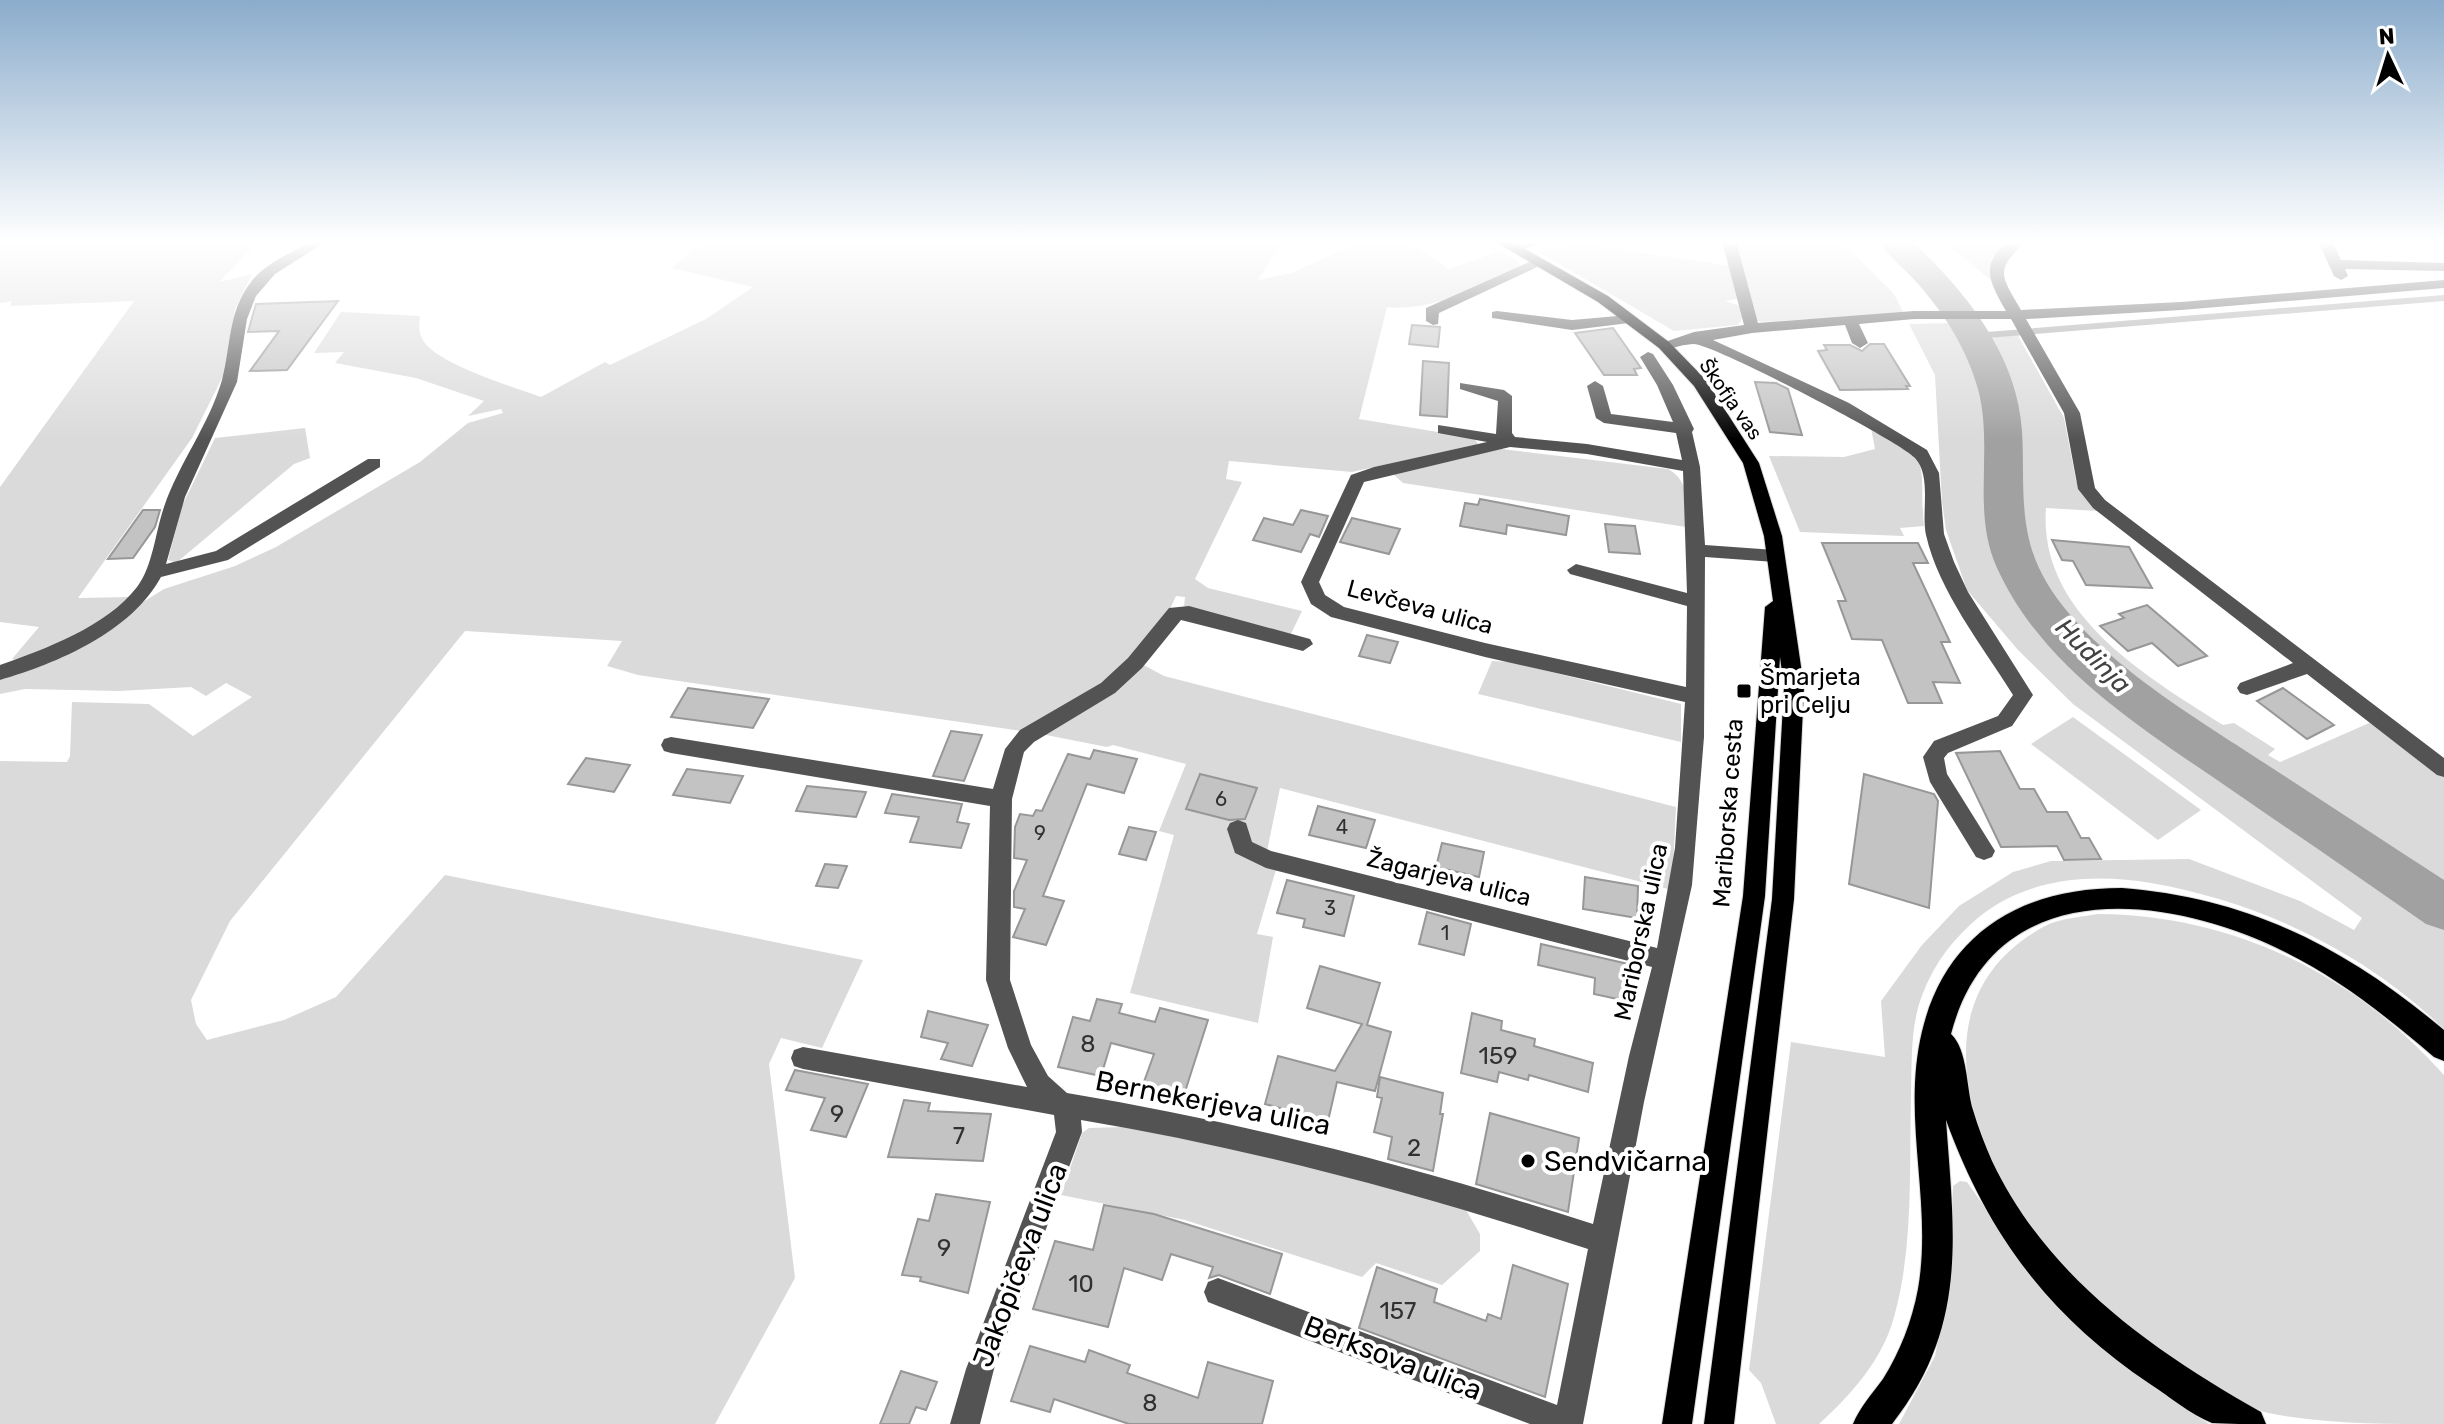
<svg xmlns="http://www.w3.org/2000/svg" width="2444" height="1424" font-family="Rubik,sans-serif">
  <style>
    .green { fill: #dadada }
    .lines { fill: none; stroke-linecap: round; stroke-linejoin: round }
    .stream { stroke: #a1a1a1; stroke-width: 6 }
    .river { fill: #a1a1a1; fill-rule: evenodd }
    .building { fill: #c3c3c3; stroke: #979797; stroke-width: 2 }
    .major-casing { stroke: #dbdbdb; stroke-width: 2 }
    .highway-casing { stroke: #dbdbdb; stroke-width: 2 }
    .minor { fill: #535353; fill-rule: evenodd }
    .major { fill: #000; fill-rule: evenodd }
    .highway { fill: #000; fill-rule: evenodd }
    .poi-dot { fill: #000; stroke: #fff; stroke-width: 3 }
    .labels { text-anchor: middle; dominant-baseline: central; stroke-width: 8; stroke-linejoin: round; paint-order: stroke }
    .far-street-label { font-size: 20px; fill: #000; stroke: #fff }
    .number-label { font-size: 20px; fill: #313131 }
    .street-label { font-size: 24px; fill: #000; stroke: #fff }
    .poi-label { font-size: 24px; fill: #000; stroke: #fff; text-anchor: start }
    .near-number-label { font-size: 24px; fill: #313131 }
    .water-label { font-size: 26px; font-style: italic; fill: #424242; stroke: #fff }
    .near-street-label { font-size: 28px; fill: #000; stroke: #fff }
    .near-poi-label { font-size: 28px; fill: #000; stroke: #fff; text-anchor: start }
  </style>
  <rect width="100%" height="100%" fill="#fff"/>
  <g class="green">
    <path d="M0,241H259L219,282L252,274L235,309L231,360L192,438L78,598L130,597C105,617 44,665 12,659L39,627L0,622V487L134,301L10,306L12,301L0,303Z"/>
    <path d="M716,241H1288L1275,253L1258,280L1292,273L1360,241H1406L1449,269L1500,251L1519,262L1520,268C1477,286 1434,312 1387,307L1359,419L1474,438L1478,444L1352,472L1229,461L1226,479L1242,482L1195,579L1208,588L1302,611L1289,638L1184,607L1185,597L1176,596L1170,609L1113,679L1022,731L638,675L607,666L622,641L465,631L230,921L191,1000L196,1024L207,1040L284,1020L336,997L445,875L863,960L822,1048L781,1038L769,1064L795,1278L715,1424H0V761L67,762L70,756L72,702L149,704L193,736L252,697L226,683L206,696L191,687L119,691L25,689L0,694V680L44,663L164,589L235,566L276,547L420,462L468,423L503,413L501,409L468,416L484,401L416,378L335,363L344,352L314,353L341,312L420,316C419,325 418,332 423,340C436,364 514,387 541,397L605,362L610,365L706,319L753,287L672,268L694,248Z"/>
    <polygon points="1591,241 1605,248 1733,266 1742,298 1725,301 1741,306 1742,319 1738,325 1674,331 1537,251"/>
    <polygon points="1733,241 1841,241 1894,294 1904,314 1760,322 1754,318"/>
    <polygon points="1942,241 1952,245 2001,244 2003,246 1992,259 1991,280"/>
    <path d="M1953,323C1968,352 1990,384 1991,418C1994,466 1974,508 1994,554C2062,712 2310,819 2444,921V1029C2363,951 2260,902 2151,883C2092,873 2027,878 1979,917C1954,938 1935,962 1923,993C1910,1025 1912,1061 1911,1095C1909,1168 1914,1246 1894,1317C1883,1359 1851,1395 1819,1424H1776L1761,1383L1749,1370L1791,1042L1885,1057L1881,1001L1922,945L1959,906L2013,872L2051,861L2189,859L2300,901L2354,930L2362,918L2073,704L2018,650L1967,590L1946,530L1942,502L1935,375L1909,324Z"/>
    <path d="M2017,334L2064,418L2076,481L2098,511L2046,508C2038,614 2146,676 2223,725L2234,723L2275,749L2268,755L2280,762L2376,720L2444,775V888L2138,685C2090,648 2021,580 2016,516C2014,498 2019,479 2019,461C2020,414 2009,380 1989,338Z"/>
    <polygon points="305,428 310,458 294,464 176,563 168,560 182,506 215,438"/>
    <path d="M1871,428C1937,461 1918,464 1924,526L1900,528L1904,536L1800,532L1769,456L1844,457L1875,449Z"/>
    <path d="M1502,449L1668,469C1691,482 1686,504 1686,527L1403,483L1392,473L1473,452Z"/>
    <polygon points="1492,661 1511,662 1681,704 1681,742 1478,694"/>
    <polygon points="1140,663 1164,676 1676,807 1672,890 1280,788 1267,851 1280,856 1257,934 1273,937 1258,1023 1130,993 1174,835 1159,831 1186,764 1113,745 1107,747 1041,734"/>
    <polygon points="2073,717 2201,810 2158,840 2031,744"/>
    <path d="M2098,914C2233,915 2354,974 2444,1075V1424C2387,1424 2318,1424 2264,1412C2195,1383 2120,1327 2068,1272C1983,1182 1900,1004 2045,926C2060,918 2082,917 2098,914Z"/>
    <polygon points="1124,1127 1368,1176 1466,1210 1480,1234 1480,1251 1442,1285 1376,1263 1362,1277 1185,1220 1061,1195 1082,1133 1089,1128"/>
    <path d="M1960,1181L1967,1182C1991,1215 2012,1250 2039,1282C2084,1338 2148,1386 2209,1424H1899L1935,1356L1951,1274L1953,1186Z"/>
  </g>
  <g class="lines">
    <polyline class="stream" points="1974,336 2444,298"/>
    <path class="river" d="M1878,241H1912C1965,291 2017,354 2022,431C2025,478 2018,523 2039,568C2077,649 2193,716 2266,764C2326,803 2385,842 2444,880V930L2426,924C2363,880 2300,837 2236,793C2148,732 2044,671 1997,568C1971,510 1994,449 1978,389C1967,350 1946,316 1919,285C1906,270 1889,257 1878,241Z"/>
  </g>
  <g class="building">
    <polygon points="338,301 287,370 250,371 279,331 248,332 256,304"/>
    <polygon points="1412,325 1440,327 1438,347 1409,344"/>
    <polygon points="1613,328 1641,368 1634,369 1637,375 1604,375 1575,333"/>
    <polygon points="1870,344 1884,344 1910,386 1906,386 1908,389 1840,390 1818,351 1827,350 1824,345 1850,345 1862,351"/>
    <polygon points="1423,361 1449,363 1447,417 1420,415"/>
    <polygon points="1755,382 1776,383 1788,389 1802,435 1770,432"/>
    <polygon points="1480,499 1569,516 1566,535 1507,525 1506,534 1460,526 1465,503 1478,505"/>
    <polygon points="143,510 160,510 155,527 133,558 108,559"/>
    <polygon points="1301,510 1328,516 1319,537 1310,534 1301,552 1253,540 1264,518 1293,525"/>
    <polygon points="1352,518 1400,529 1389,554 1340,542"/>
    <polygon points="1605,524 1635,526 1640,554 1609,552"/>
    <polygon points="2052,540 2129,547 2152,588 2086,585 2073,561 2062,560"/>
    <polygon points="1822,543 1918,543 1928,563 1913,563 1950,642 1941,642 1960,683 1933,682 1942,703 1908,703 1882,640 1852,639 1838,601 1846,601"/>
    <polygon points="2147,605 2207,656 2178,666 2152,643 2128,651 2100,626 2124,618 2119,614"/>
    <polygon points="1367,635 1398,642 1390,663 1359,656"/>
    <polygon points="688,688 769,699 753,728 671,717"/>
    <polygon points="2283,688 2334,725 2307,739 2257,701"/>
    <polygon points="951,731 982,735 964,781 933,776"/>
    <polygon points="1094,750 1137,759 1124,793 1087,784 1043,896 1064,901 1046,945 1013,937 1025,909 1014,907 1014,891 1027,860 1014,858 1015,827 1020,814 1033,816 1036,810 1042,811 1068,754 1090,759"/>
    <polygon points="2000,751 2020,789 2034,789 2047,812 2067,812 2081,838 2089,838 2101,859 2064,860 2057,846 2001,847 1956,753"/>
    <polygon points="586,758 630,765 614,792 568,784"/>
    <polygon points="687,769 743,776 730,803 673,795"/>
    <polygon points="1200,774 1257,788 1245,819 1229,820 1186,809"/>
    <polygon points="1864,774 1934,794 1938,801 1929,908 1849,884"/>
    <polygon points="807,786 866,792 856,817 796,811"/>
    <polygon points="892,794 962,804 957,822 969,824 961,848 910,842 919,817 885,813"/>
    <polygon points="1318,806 1375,820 1366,848 1309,835"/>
    <polygon points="1129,827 1156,832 1146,860 1119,854"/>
    <polygon points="1442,843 1484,852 1479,877 1436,867"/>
    <polygon points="825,864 847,866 838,888 816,886"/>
    <polygon points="1585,877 1638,886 1637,918 1583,909"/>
    <polygon points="1287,880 1354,896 1344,936 1303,927 1305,919 1277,913"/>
    <polygon points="1427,912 1471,924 1464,955 1419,944"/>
    <polygon points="1541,944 1633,965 1631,1002 1594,994 1595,978 1538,965"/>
    <polygon points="1320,966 1380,983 1367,1025 1391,1032 1375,1091 1337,1082 1328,1121 1265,1104 1278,1056 1335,1071 1362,1024 1307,1008"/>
    <polygon points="1097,999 1122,1004 1119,1013 1155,1022 1160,1008 1208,1020 1182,1101 1141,1090 1154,1054 1111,1043 1101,1076 1058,1067 1073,1017 1090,1021"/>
    <polygon points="928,1011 988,1025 972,1066 941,1059 948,1043 921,1037"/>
    <polygon points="1472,1013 1502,1021 1501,1030 1535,1039 1534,1046 1593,1063 1588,1092 1529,1075 1528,1080 1499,1072 1497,1082 1461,1073"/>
    <polygon points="795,1070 868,1084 846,1137 811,1130 825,1098 786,1090"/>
    <polygon points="1380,1077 1443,1093 1440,1114 1443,1114 1433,1171 1388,1159 1392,1137 1374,1132 1382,1098 1377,1097"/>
    <polygon points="904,1100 930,1103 928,1111 991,1114 983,1161 888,1157"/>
    <polygon points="1490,1113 1579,1138 1568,1212 1476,1184"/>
    <polygon points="936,1194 990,1202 968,1293 920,1281 921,1277 902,1275 918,1219 929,1221"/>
    <polygon points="1104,1205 1154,1214 1282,1254 1270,1294 1219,1275 1209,1278 1213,1267 1171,1254 1162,1280 1124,1268 1108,1327 1033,1309 1055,1241 1093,1250"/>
    <polygon points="1513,1265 1568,1284 1545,1397 1359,1328 1377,1267 1437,1289 1434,1302 1486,1321 1488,1314 1501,1319"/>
    <polygon points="1030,1346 1085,1362 1089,1350 1130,1365 1127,1373 1198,1398 1208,1362 1273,1381 1262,1424 1129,1424 1054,1399 1050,1412 1011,1401"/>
    <polygon points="901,1371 937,1382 926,1410 916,1407 909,1424 880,1424"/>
  </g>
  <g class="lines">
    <g class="major-casing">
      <polygon id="major" points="1494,241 1511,241 1608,296 1669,342 1706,380 1759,463 1782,536 1804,687 1794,899 1734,1424 1704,1424 1772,899 1784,687 1780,657 1765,896 1692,1424 1662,1424 1743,896 1765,607 1773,601 1764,536 1743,463 1694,386 1659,348 1598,302"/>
    </g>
    <g class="highway-casing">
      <path id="highway" d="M2122,888C2250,898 2346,948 2444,1030V1061L2434,1057C2388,1018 2340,979 2285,952C2167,893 1993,873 1951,1034C1968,1050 1966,1088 1973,1110C1978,1127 1985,1145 1992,1161C2047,1277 2153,1351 2261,1412L2266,1424C2251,1424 2227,1424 2212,1423C2190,1414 2170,1397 2150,1384C2049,1316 1988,1235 1946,1120C1954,1234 1969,1326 1892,1424H1853C1860,1407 1872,1394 1883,1379C1900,1352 1912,1321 1918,1289C1930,1220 1912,1152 1915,1083C1921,956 1998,888 2122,888Z"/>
    </g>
    <g class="minor">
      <path d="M311,241H327L275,274L256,296L247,319L237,382L185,497L166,564L216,551L368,459H380V467L228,560L161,577C131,632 58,663 0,680V665C45,649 106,627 137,587C153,566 155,533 164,507C179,463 209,425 222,380C231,346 228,311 251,282C266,262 291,254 311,241Z"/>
      <polygon points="1525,241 1544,241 1515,253 1508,249"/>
      <path d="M1722,241H1736L1758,323L1914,311H2006C1990,283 1978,263 2010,241H2026C1995,271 2000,274 2021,310L2181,302L2444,280V288L2181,310L2026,319L2080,413L2095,488L2105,500L2444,758V777L2437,775L2307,674L2247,695L2240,693L2237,688L2240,683L2293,663L2093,508L2078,489L2064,413L2011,319H1914L1859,324L1868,343L1860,348L1852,343L1845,325L1752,333L1713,340L1849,403L1927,450L1939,473L1944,534L1954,562L1968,592L2033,695L2012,726L1948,753L1944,758L1947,774L1995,851L1992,857L1984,860L1976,857L1930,782L1923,757L1934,741L1998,716L2013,695C1982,645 1939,592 1926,535C1921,511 1932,477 1915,458C1900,441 1713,344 1694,344C1685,344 1673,348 1664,350L1656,345L1694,332L1744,325Z"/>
      <polygon points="2318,241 2332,241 2341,260 2444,263 2444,271 2345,269 2348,276 2341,280 2334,276"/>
      <polygon points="1536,259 1548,262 1439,313 1438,324 1433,325 1426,321 1426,308"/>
      <polygon points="1497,311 1572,320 1629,315 1636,319 1629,323 1572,330 1492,318 1492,312"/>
      <path d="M1648,352L1653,354L1673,385L1694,429L1692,432L1700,467L1705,545L1775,550L1784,556L1775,562L1705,557L1704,737L1692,885L1644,1102L1583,1424H1530L1218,1306L1208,1302L1204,1292L1208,1282L1218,1278L1557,1405L1588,1249C1421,1194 1254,1149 1081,1120L1082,1132L994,1369L980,1424H950L966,1369L1056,1132L1054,1115L803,1069L794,1066L791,1058L794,1050L803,1047L1027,1087L1008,1048L986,980L990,806L671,753L664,751L661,745L664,739L671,737L993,789L1005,749L1020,730L1101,683L1128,658L1169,608L1189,606L1310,639L1313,644L1303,651L1181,620L1142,668L1115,693L1034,742L1024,752L1012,799L1010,980L1031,1045L1048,1076L1067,1093C1247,1123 1420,1168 1593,1224L1629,1056L1652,967L1266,868L1235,853L1227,829L1230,823L1238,820L1246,823L1252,842L1271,851L1657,948L1675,848L1685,702L1485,657L1331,617L1311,604L1301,582L1351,475L1374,467L1487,442L1438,433V425L1496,434L1498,401L1460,389V383L1504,390L1512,396V433L1515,437L1587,444L1682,460L1676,433L1604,423L1596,418L1587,386L1595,381L1603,386L1611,414L1673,422L1657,385L1640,357ZM1510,447L1587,454L1683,471L1687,593L1576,564L1567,570L1570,574L1687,606L1686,687L1485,643L1344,607L1325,595L1319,582L1364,482Z"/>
    </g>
    <use href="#major" class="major"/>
    <use href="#highway" class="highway"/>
  </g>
  <linearGradient id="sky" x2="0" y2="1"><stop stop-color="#8baccc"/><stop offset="0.55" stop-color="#fff"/><stop offset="1" stop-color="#fff" stop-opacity="0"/></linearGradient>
  <rect width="2444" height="440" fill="url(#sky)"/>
  <g class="poi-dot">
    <rect x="1736" y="683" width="16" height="16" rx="4"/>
    <circle cx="1528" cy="1161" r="8"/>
  </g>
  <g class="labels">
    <g class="far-street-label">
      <text transform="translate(1731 399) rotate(55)">Škofja vas</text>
    </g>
    <g class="number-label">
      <text x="1221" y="799">6</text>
      <text x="1342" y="827">4</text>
      <text x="1040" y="833">9</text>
      <text x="1330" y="908">3</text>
      <text x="1445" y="933">1</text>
    </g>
    <g class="street-label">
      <text transform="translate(1420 607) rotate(15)">Levčeva ulica</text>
      <text transform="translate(1728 813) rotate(-86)">Mariborska cesta</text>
      <text transform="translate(1449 878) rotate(14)">Žagarjeva ulica</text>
      <text transform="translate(1641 932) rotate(-78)">Mariborska ulica</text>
    </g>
    <g class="poi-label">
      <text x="1760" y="677">Šmarjeta<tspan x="1760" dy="28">pri Celju</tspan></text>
    </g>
    <g class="near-number-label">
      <text x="1088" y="1044">8</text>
      <text x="1498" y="1056">159</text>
      <text x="837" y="1114">9</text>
      <text x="959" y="1136">7</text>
      <text x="1414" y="1148">2</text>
      <text x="944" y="1248">9</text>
      <text x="1081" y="1284">10</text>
      <text x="1398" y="1311">157</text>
      <text x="1150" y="1403">8</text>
    </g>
    <g class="water-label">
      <text transform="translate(2093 656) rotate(45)">Hudinja</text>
    </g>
    <g class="near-street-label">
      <text transform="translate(1213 1103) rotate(11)">Bernekerjeva ulica</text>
      <text transform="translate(1020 1265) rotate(-69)">Jakopičeva ulica</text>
      <text transform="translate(1393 1358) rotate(21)">Berksova ulica</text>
    </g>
    <g class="near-poi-label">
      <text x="1544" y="1161">Sendvičarna</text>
    </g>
  </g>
  <g transform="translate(2388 56) rotate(356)" stroke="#ffffff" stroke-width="6" paint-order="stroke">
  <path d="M0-6L14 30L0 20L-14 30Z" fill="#000000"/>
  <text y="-12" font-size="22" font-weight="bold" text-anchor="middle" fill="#000000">N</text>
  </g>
</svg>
